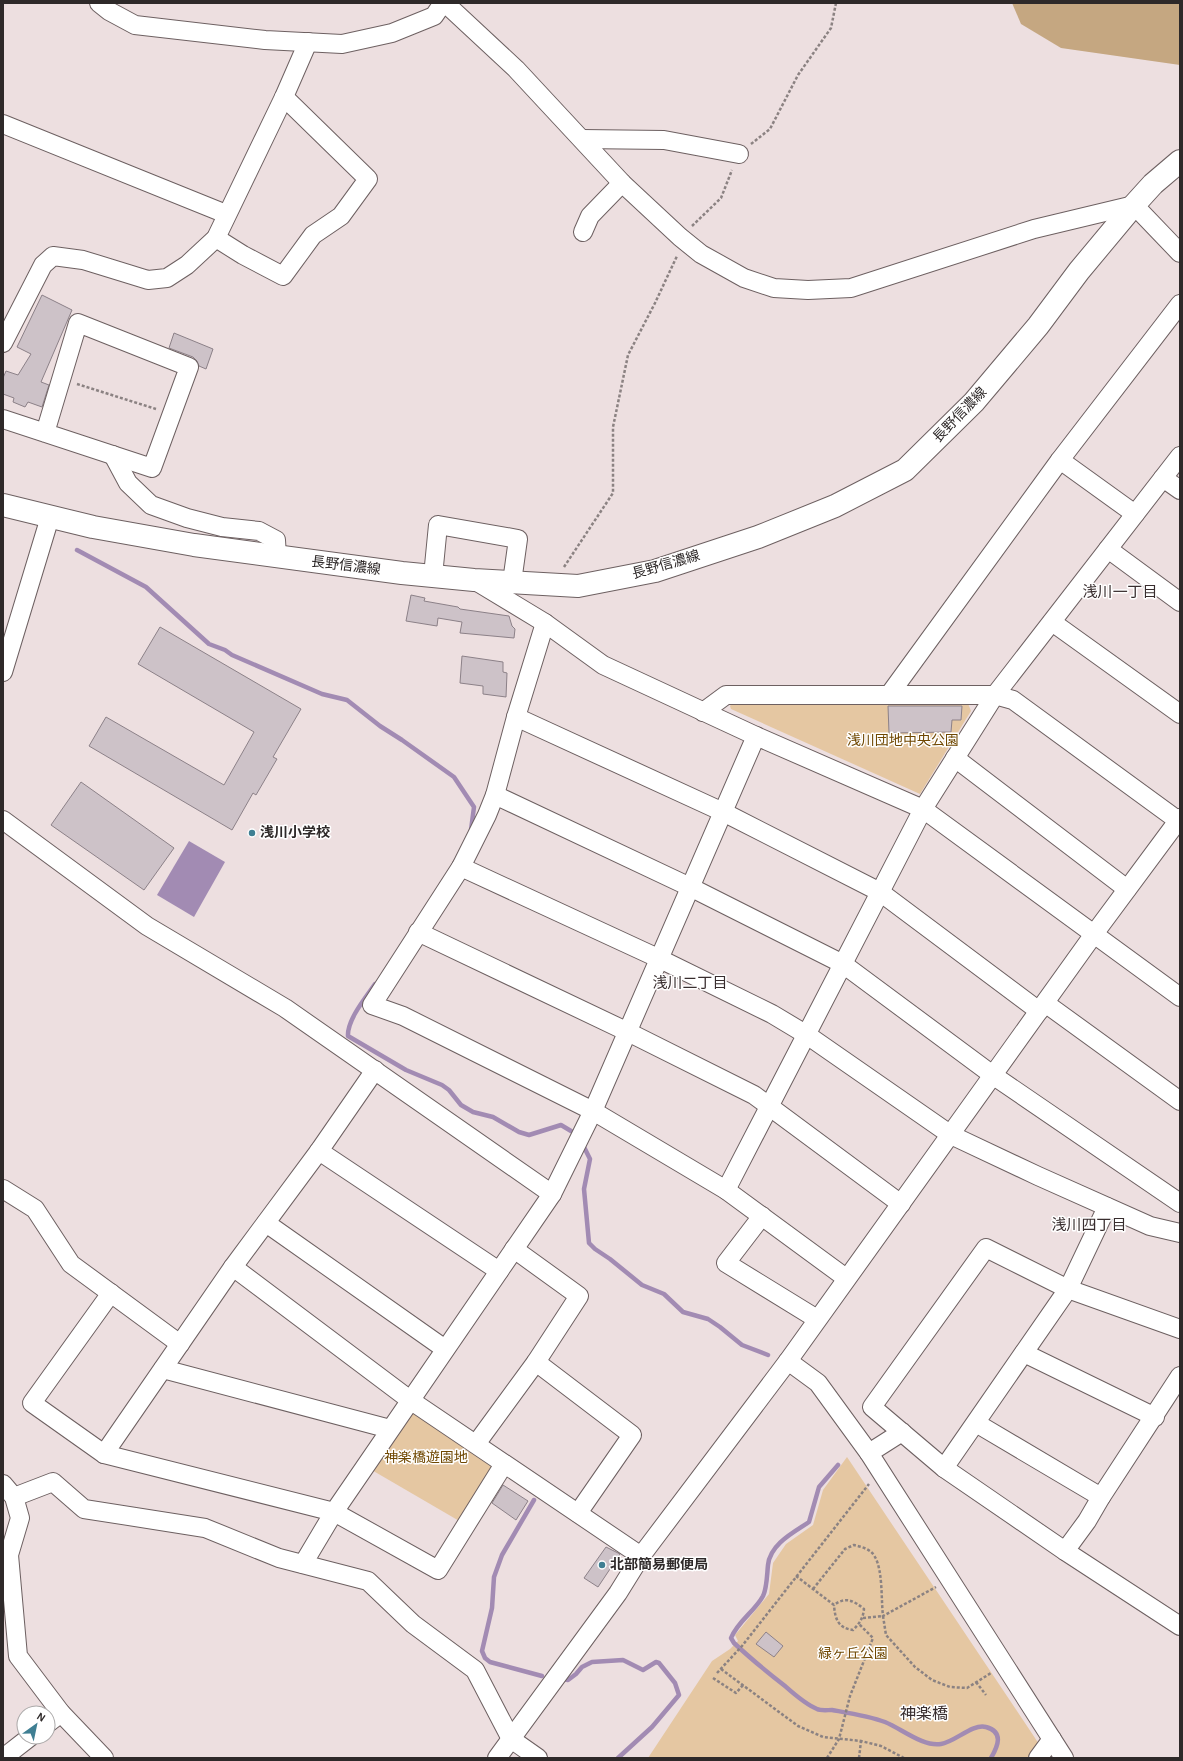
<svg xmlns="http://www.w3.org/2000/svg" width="1183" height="1761" font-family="'Alegreya Sans','Noto Sans JP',sans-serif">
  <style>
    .green { fill: #e5c7a2 }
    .forest { fill: #c5a781 }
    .water { fill: #a28bb3 }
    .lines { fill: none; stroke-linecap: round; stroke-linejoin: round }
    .stream { stroke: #a28bb3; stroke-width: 4.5 }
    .building { fill: #cdc2c8; stroke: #8c8188 }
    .minor-casing { stroke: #6d6061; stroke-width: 20 }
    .major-casing { stroke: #6d6061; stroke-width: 24 }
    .path { stroke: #8b8282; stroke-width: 2.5; stroke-dasharray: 3 2; stroke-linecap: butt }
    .minor { stroke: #fff; stroke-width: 18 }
    .major { stroke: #fff; stroke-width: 22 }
    .poi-dot { fill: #3f7f93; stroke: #fff; stroke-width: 1.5 }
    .labels { text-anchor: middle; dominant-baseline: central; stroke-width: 3; stroke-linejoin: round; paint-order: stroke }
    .street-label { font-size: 14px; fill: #2e2929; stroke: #fff }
    .park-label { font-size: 14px; fill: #704802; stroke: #fff }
    .poi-label { font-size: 14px; font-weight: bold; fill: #2e2929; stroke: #fff; text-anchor: start }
    .neighbourhood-label { font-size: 15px; fill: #382d2e; stroke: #fff }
    .quarter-label { font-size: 16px; fill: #382d2e; stroke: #fff }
  </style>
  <rect width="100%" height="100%" fill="#eddfe0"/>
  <g class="green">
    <polygon points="735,700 967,701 971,711 920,794 731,709 730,706"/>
    <polygon points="411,1404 499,1462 461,1522 370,1469"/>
    <polygon points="847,1457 1039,1744 1029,1758 648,1758 712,1661 730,1649 738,1641 735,1635 769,1594 773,1563 786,1544 813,1525 823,1490"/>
  </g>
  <polygon class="forest" points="1012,3 1180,3 1180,65 1061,48 1021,24"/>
  <polygon class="water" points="189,841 225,862 194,917 157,895"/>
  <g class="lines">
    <g class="stream">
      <polyline points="77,550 146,587 209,644 225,650 232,655 322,694 347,700 380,726 402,740 454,777 474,807 471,830"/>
      <path d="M375,984C366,997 347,1020 348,1036L406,1070L442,1085L449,1090L461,1105L473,1112L493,1117L519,1132L529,1135L561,1125L571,1131"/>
      <polyline points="584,1147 590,1159 584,1189 589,1243 595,1249 610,1259 642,1285 664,1294 683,1312 708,1319 720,1327 742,1345 768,1355"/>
      <path d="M838,1465L819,1487L809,1522C794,1532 770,1544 768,1565C767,1574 767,1588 763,1596C755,1611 738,1621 731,1638L734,1643C750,1658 767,1672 785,1686C794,1694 805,1704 817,1709C821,1711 827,1710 832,1710C849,1713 869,1716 885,1722C902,1729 923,1747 941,1744C955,1742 973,1723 986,1727C1004,1732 998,1746 991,1758"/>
      <polyline points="534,1500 502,1555 494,1577 492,1608 482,1651 485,1658 490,1662 542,1676"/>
      <polyline points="563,1679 568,1680 576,1674 582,1667 592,1662 623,1660 643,1670 656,1662 659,1663 675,1683 679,1695 652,1727 618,1758"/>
    </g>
  </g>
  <g class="building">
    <polygon points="42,295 72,310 41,382 49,385 42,407 28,402 25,407 13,402 14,398 3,394 3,378 6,371 18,375 31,354 17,347"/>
    <polygon points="174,333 213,349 206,369 199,366 197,361 193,357 169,348"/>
    <polygon points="411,595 425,598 424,601 458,607 460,609 509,616 512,626 515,629 514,638 460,633 462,622 438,618 437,626 406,621"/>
    <polygon points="160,627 301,709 273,757 277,759 256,795 253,793 232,830 89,746 106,717 224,785 254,732 138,664"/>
    <polygon points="462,656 503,662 503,672 507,673 506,697 483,694 483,686 460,683"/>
    <polygon points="888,706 962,706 961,720 952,720 951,732 889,733"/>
    <polygon points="81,782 174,848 144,890 51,825"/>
    <polygon points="503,1485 528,1501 516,1520 492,1503"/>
    <polygon points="606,1547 620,1554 598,1587 584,1578"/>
    <polygon points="766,1632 783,1646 774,1657 756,1644"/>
  </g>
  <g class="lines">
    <g class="minor-casing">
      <g id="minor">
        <polyline points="99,3 109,11 135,25 265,40 342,44 392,33 434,16 443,3"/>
        <polyline points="445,3 516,69 622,183 680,237 701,254 744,278 774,288 808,290 851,288 1034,229 1134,205 1180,253"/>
        <polyline points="3,124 226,214"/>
        <polyline points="582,139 664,140 739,154"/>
        <polyline points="583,232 590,216 622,183"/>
        <polyline points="216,238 243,255 283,276 313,235 341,216 368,179 284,97"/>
        <polyline points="3,343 43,265 53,256 83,260 148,280 167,278 187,265 216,238 284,97 308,42"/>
        <polyline points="3,419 152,468 189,367 78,323 45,433"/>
        <polyline points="113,455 128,483 151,505 187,518 222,527 259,531 276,540 277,557"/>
        <polyline points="1060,460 1135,514"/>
        <polyline points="1163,478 1180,490"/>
        <polyline points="1108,549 1180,602"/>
        <polyline points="433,576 438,525 518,539 512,582"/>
        <polyline points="474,580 545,623 603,665 756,736 923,809 1180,997"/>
        <polyline points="1052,622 1180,714"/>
        <polyline points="545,623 516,717 495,795 487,815 461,867 372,1005 403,1016 593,1111 726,1190 846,1278"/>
        <polyline points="3,672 50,517"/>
        <polyline points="889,695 1060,460 1180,304"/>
        <polyline points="703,712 726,695 995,695 1013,700 1180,822"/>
        <polyline points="516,717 723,812 880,892 1039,1011"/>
        <polyline points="955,758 1127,889"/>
        <polyline points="495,795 690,887 843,964 994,1076 1180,1203"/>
        <polyline points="3,820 147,926 285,1008 552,1194"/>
        <polyline points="461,867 660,959 772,1014 807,1035 951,1135 1038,1176 1150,1226 1180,1233"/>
        <polyline points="418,932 628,1032 754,1095 901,1204"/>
        <polyline points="1045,1003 1180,1101"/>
        <polyline points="375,1070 319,1151 233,1267 104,1454 334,1512 552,1194 593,1111 756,736"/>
        <polyline points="319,1151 499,1271"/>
        <polyline points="3,1189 35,1209 71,1264 180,1344"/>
        <polyline points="726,1190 923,809 995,695 1180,456"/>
        <polyline points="762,1216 726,1263 817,1319"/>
        <polyline points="266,1223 445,1349"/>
        <polyline points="233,1267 410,1400 641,1556"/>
        <polyline points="1180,1329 1068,1289 986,1248 872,1407 944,1468 1065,1551 1180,1626"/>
        <polyline points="1024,1353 1155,1417"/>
        <polyline points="788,1361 818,1383 869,1453 1064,1758"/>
        <polyline points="536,1362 632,1435 578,1513"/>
        <polyline points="163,1369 390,1429"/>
        <polyline points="976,1423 1101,1497"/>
        <polyline points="476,1444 536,1362 579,1296 514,1249"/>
        <polyline points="869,1453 902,1432"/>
        <polyline points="104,1454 32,1403 111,1293"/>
        <polyline points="944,1468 1068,1289 1107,1207"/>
        <polyline points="3,1484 14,1497 20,1518 9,1555 18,1656 61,1713 104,1758"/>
        <polyline points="14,1497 53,1482 84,1509 205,1528 279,1558 368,1581 413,1624 475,1670 511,1739 538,1758"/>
        <polyline points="1065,1551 1087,1521 1101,1497 1180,1376"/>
        <polyline points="303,1564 334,1512 438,1570 504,1464"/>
        <polyline points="48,1723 61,1713"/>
        <polyline points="3,1758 30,1737"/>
        <polyline points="497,1758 618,1593 641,1556 788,1361 1094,934 1180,818"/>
        <polyline points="1038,1758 1052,1739"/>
      </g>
    </g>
    <g class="major-casing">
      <polyline id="major" points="3,505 93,527 194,545 402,573 474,580 578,586 655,571 758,537 835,506 905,470 974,402 1038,326 1079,271 1134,205 1153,184 1180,161"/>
    </g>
    <g class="path">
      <polyline points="751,144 770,129 798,75 831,28 836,3"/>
      <polyline points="692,226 721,198 732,170"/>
      <polyline points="77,384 156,409"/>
      <polyline points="564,567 613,493 613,427 628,355 655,303 677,256"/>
      <path d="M796,1576L834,1605C846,1596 854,1601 864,1609C863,1618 860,1623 853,1630C838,1628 835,1619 834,1605"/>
      <path d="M813,1589L845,1549L854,1545C862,1547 871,1549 875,1557C883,1571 881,1600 883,1616L936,1587"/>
      <polyline points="863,1618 883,1616 886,1635 915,1667 932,1680 950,1687 967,1688 991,1673"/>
      <polyline points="721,1669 798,1726 823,1737 861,1741 881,1746 904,1758"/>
      <polyline points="717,1673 742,1646 869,1484"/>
      <polyline points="713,1678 736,1693 743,1685"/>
      <polyline points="976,1682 986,1695"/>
      <polyline points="827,1758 839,1739 850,1696 873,1638 859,1624"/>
      <polyline points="859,1758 861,1741"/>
    </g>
    <use href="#minor" class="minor"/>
    <use href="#major" class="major"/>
  </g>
  <g class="poi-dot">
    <circle cx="252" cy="833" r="4"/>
    <circle cx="602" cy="1565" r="4"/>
  </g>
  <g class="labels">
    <g class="street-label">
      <text transform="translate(960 415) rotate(-46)">長野信濃線</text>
      <text transform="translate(666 565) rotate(-16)">長野信濃線</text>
      <text transform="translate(346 566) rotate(7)">長野信濃線</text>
    </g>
    <g class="park-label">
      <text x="903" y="741">浅川団地中央公園</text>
      <text x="426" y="1458">神楽橋遊園地</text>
      <text x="853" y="1654">緑ヶ丘公園</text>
    </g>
    <g class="poi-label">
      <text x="260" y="833">浅川小学校</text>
      <text x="610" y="1565">北部簡易郵便局</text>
    </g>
    <g class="neighbourhood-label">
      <text x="1120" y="592">浅川一丁目</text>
      <text x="690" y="983">浅川二丁目</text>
      <text x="1089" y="1225">浅川四丁目</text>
    </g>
    <g class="quarter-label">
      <text x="924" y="1714">神楽橋</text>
    </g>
  </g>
  <rect width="1183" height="1761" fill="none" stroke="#2e2929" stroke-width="8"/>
  <g transform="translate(36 1725) rotate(33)"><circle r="19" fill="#ffffff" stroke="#aba9a9"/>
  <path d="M0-3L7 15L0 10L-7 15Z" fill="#3f7f93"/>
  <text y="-6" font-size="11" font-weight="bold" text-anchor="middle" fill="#2e2929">N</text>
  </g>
</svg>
